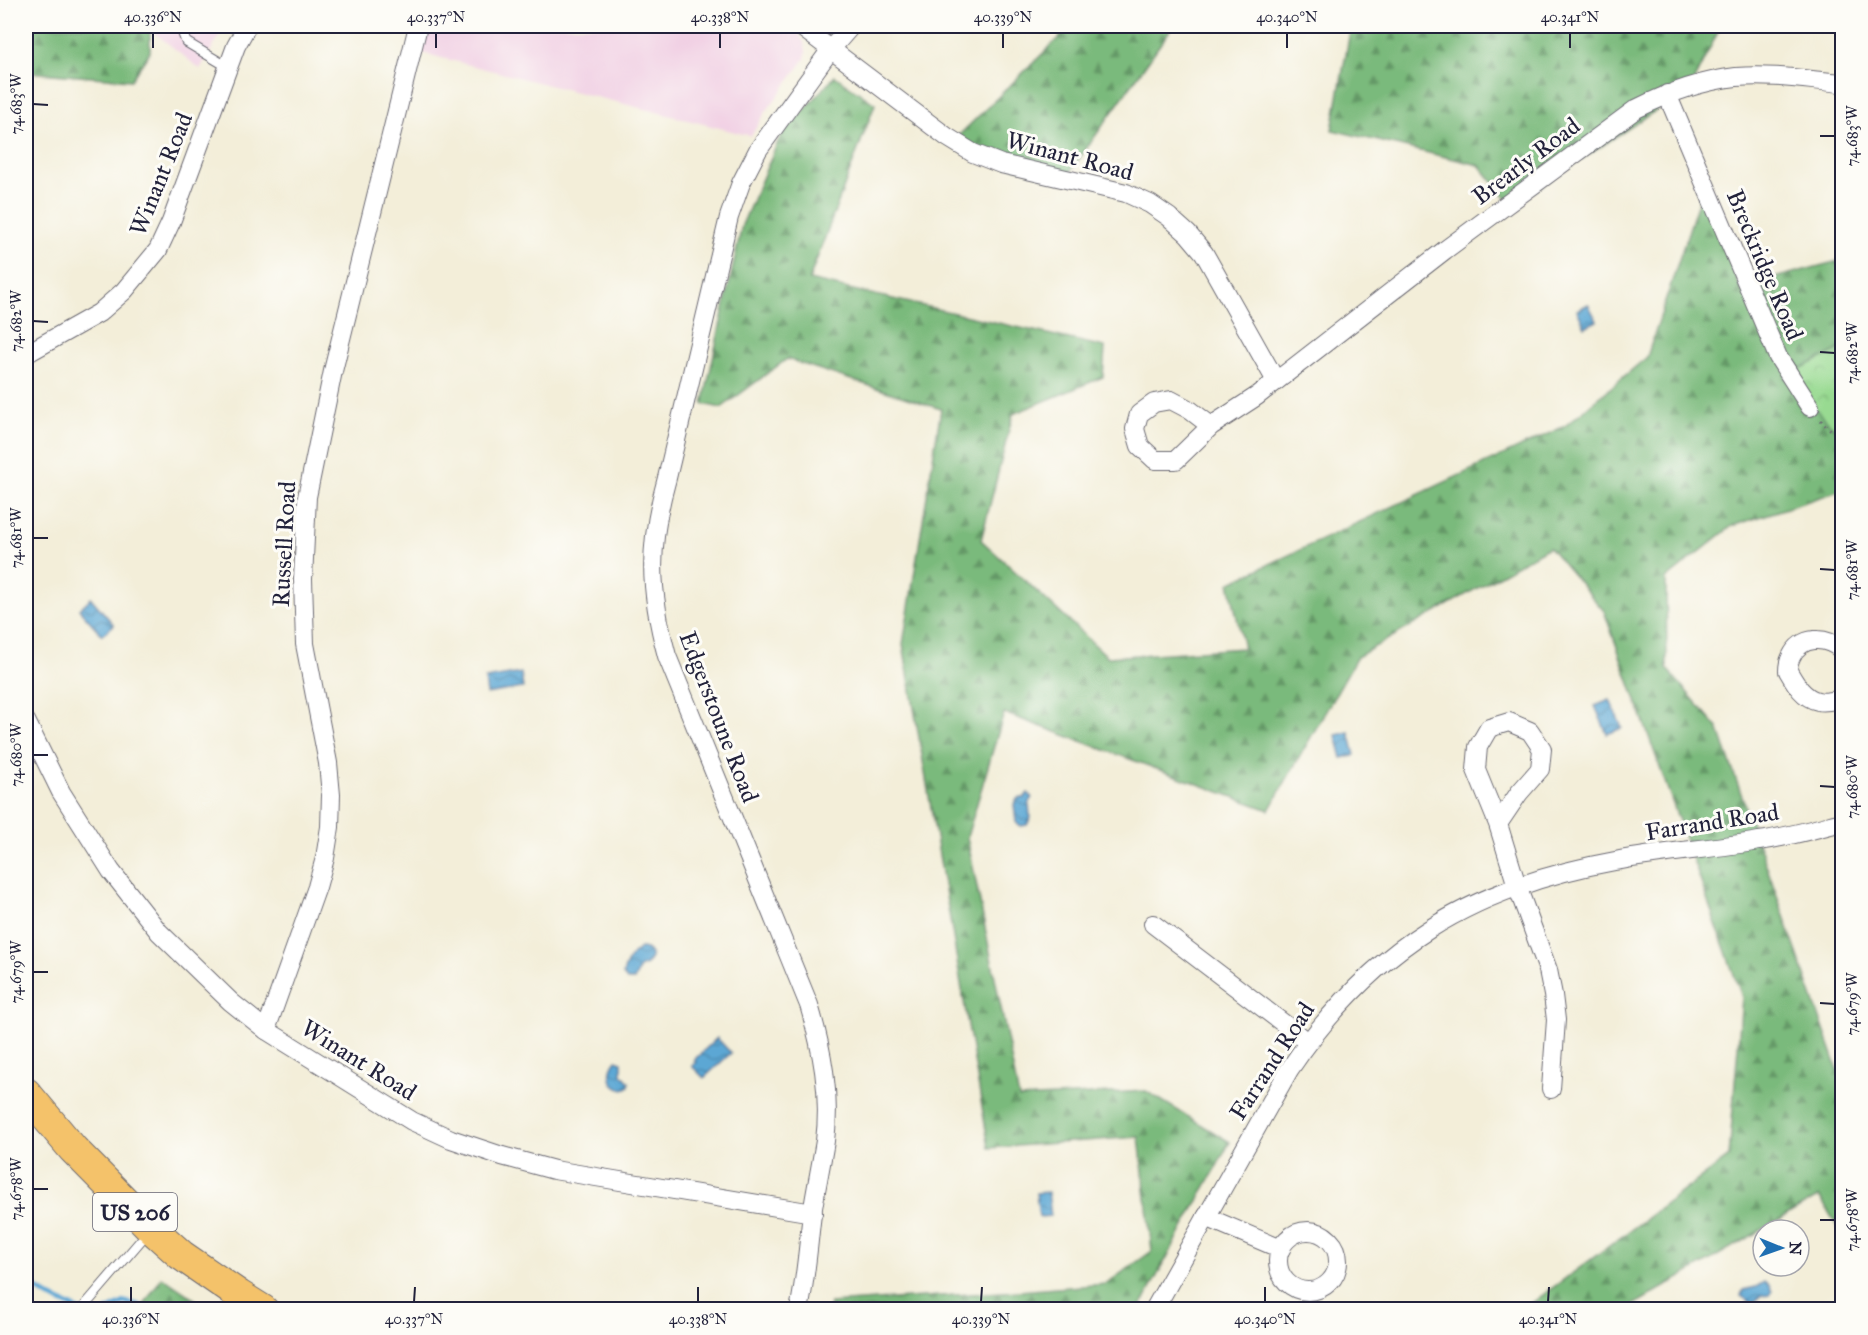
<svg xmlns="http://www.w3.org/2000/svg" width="1868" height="1335" font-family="'IM FELL Great Primer',serif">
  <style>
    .built { fill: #f1d0e4 }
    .forest { fill: url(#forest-firs); stroke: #4e6e5b; stroke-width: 1.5 }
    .park { fill: url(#park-crowns); stroke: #5d7e66; stroke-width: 1.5 }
    .water { fill: url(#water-waves); stroke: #3f6488; stroke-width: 1.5 }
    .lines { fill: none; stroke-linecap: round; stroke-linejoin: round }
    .stream { stroke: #5ca7d4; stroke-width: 5 }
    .service-casing { stroke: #6b6972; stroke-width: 11 }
    .minor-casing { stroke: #6b6972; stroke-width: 20 }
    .trunk-casing { stroke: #6b6972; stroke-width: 32 }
    .path { stroke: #6b6972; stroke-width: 3; stroke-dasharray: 1.5 4.5; stroke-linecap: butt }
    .service { stroke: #fff; stroke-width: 9 }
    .minor { stroke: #fff; stroke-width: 18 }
    .trunk { stroke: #f4c26a; stroke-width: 30 }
    .ticks { fill: none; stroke: #22223b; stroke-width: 2 }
    .labels { text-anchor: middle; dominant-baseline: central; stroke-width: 6; stroke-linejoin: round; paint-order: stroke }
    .shield { fill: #fdfcf7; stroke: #646373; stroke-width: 1.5 }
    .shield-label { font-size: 22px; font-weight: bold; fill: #22223b }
    .street-label { font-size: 24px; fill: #22223b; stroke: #fdfcf7 }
    .neatline { fill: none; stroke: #22223b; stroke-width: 2 }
    .ticks-label { font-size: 15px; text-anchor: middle; fill: #22223b }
  </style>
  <defs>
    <pattern id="forest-firs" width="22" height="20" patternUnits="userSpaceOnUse" patternTransform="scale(1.5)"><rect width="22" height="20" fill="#7aba7b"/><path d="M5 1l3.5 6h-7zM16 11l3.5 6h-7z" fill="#649766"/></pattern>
    <pattern id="park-crowns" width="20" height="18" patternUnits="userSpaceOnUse" patternTransform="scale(1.5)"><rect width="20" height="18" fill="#98da91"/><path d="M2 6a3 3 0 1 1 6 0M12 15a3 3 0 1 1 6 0" fill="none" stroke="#83bb7e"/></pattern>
    <pattern id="water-waves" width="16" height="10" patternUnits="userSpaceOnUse" patternTransform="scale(1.5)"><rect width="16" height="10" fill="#5ca7d4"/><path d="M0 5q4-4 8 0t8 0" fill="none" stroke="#4c88ad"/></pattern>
  </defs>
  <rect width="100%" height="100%" fill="#fdfcf7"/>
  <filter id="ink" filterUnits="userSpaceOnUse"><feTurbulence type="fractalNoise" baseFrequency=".0167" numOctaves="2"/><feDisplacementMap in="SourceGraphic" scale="12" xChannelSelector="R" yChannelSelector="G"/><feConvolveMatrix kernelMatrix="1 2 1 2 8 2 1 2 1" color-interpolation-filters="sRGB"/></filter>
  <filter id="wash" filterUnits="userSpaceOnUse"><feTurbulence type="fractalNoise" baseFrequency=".008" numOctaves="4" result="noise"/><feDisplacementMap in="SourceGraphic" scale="24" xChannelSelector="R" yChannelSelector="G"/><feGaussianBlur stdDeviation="1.35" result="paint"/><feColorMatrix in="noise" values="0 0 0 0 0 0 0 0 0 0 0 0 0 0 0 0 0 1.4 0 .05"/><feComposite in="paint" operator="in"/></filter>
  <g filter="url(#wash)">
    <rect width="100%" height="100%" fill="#f3eed9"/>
    <g class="built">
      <polygon points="146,26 225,26 200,69"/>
      <polygon points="429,26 789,26 799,34 804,43 806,51 805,59 765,113 751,136 422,53"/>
    </g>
    <g class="forest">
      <polygon points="26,26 150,26 150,52 131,80 26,72"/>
      <polygon points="1071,26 1173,26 1062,183 949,145"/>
      <polygon points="1351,26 1721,26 1690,88 1512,205 1479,165 1332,130"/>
      <polygon points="835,76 875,104 809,280 1105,347 1103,377 1013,414 981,540 1108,657 1244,648 1229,583 1565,426 1647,357 1702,190 1740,287 1842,260 1842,348 1784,377 1842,436 1842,490 1732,526 1666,579 1667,669 1718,728 1842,1081 1842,1234 1819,1196 1627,1309 1524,1309 1729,1157 1742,997 1604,611 1549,547 1357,657 1269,810 1004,713 967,837 1019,1098 1146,1091 1230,1142 1139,1309 829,1309 830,1303 1019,1291 1106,1284 1152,1251 1139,1137 989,1148 903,644 941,409 787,359 721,408 703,404 742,225 780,137"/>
      <polygon points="162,1277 209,1309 141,1309"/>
    </g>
    <polygon class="park" points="1842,348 1842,436 1784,377"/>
    <g class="water">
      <polygon points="1588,304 1597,321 1585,327 1577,310"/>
      <polygon points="91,598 114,625 102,635 79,609"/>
      <polygon points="521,673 523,688 487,694 485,679"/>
      <polygon points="1610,700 1622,728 1607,734 1595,706"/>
      <polygon points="1349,732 1355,755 1342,758 1336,735"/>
      <polygon points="1028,793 1032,798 1029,802 1030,819 1027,825 1021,826 1016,822 1014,804 1018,798 1024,798"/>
      <path d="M640,948C647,948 651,951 651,958L646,965L640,967L634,980H627L623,975C625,963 630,955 640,948Z"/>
      <polygon points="717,1038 731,1053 704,1078 692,1066 696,1062 694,1060"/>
      <path d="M616,1060L622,1062V1074L629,1082V1086L624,1090C609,1088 607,1071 616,1060Z"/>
      <polygon points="1048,1192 1051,1216 1039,1217 1036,1193"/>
      <path d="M1764,1282C1769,1283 1770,1287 1772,1292L1770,1295L1762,1296L1752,1303L1741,1296L1743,1290L1756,1287Z"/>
    </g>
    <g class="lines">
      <g class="stream">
        <polyline points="26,1283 50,1297 79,1310"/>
        <polyline points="108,1310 125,1302 139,1305 142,1310"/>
      </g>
    </g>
  </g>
  <g filter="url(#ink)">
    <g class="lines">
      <g class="service-casing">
        <g id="service">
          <polyline points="180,26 186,42 228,67"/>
          <polyline points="81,1310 148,1232"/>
        </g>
      </g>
      <g class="minor-casing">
        <g id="minor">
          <polyline points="800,26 947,137 973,153 1001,164 1126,193 1150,204 1169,217 1188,234 1204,253 1276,381"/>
          <polyline points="1667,94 1778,357 1810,407"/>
          <polyline points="26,354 99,313 124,291 158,250 171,222 236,46 247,26"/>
          <path d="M1211,426L1176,460H1155L1140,446L1135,429L1139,414L1154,403L1171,400L1190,410L1211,426L1257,396L1445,250L1636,109C1668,93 1701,81 1736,77C1771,74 1807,80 1842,83"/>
          <path d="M1842,650C1826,636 1801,635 1791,657C1789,661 1788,667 1788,671C1795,683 1803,698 1818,701C1825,703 1835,700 1842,699"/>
          <polyline points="26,721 61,792 111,871 159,932 231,1002 266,1030 412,1121 451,1139 502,1156 554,1170 813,1213"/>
          <polyline points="1498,824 1476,770 1478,747 1489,728 1509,722 1530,731 1542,749 1540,769 1519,793 1498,824 1517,886 1548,970 1553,995 1556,1020 1551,1089"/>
          <polyline points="1153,924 1308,1042"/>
          <polyline points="266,1030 317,887 325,858 330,827 331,795 328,763 305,644 303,579 307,497 333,371 418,26"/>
          <polyline points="1206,1217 1281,1249"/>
          <circle cx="1308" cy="1261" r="30"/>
          <path d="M799,1310C806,1278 808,1246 812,1214C816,1189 821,1165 825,1141C831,1094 822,1049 809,1005L667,656C649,589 648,545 667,478L729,217L741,183L758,150L831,49L851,26"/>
          <path d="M1154,1310L1289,1070C1371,948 1471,887 1615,861C1662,852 1711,849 1759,841C1787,837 1815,829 1842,822"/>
        </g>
      </g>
      <g class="trunk-casing">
        <polyline id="trunk" points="26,1093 73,1149 151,1228 181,1255 239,1295 263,1310"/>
      </g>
      <polyline class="path" points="1821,420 1827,427 1842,438"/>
      <use href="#service" class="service"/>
      <use href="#minor" class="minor"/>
      <use href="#trunk" class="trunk"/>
    </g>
  </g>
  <path class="ticks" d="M153,48V33M436,48V33M720,48V33M1003,48V33M1287,48V33M1570,48V33M33,104L48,105M1820,136H1835M33,321L48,322M1820,352L1835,353M33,538H48M1820,569L1835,570M33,755H48M1820,786L1835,787M33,972H48M1820,1003L1835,1004M33,1189H48M1820,1220H1835M131,1302V1287M414,1302L415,1287M698,1302V1287M981,1302L982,1287M1265,1302V1287M1548,1302L1549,1287"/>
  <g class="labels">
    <rect class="shield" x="93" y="1193" width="84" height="38" rx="4.5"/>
    <g class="shield-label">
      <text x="135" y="1212">US 206</text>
    </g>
    <g class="street-label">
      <text transform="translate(1070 156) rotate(15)">Winant Road</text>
      <text transform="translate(1526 161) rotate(-37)">Brearly Road</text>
      <text transform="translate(161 174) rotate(-68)">Winant Road</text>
      <text transform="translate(1765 265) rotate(67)">Breckridge Road</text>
      <text transform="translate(284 544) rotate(-87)">Russell Road</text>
      <text transform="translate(719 717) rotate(69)">Edgerstoune Road</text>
      <text transform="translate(1712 822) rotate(-9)">Farrand Road</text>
      <text transform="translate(359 1060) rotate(32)">Winant Road</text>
      <text transform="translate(1272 1061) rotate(-57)">Farrand Road</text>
    </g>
  </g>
  <rect width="1868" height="1335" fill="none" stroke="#fdfcf7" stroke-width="66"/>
  <g transform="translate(1781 1248) rotate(91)"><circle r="28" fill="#fdfcf7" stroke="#a5a5ac" stroke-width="1.5"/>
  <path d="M0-4.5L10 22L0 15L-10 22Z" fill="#1f6fb2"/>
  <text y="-9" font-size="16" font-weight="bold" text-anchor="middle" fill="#22223b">N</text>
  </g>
  <rect x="33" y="33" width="1802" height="1269" class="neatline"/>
  <g class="ticks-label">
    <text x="153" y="22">40.336°N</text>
    <text x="436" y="22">40.337°N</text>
    <text x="720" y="22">40.338°N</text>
    <text x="1003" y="22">40.339°N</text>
    <text x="1287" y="22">40.340°N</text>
    <text x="1570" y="22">40.341°N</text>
    <text transform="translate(16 104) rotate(-90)" y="5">74.683°W</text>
    <text transform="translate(1852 136) rotate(-90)" y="5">74.683°W</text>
    <text transform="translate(16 321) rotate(-90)" y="5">74.682°W</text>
    <text transform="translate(1852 353) rotate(-90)" y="5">74.682°W</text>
    <text transform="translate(16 538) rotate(-90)" y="5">74.681°W</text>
    <text transform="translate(1852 570) rotate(-90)" y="5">74.681°W</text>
    <text transform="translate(16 755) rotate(-90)" y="5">74.680°W</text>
    <text transform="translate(1852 787) rotate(-90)" y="5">74.680°W</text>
    <text transform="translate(16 972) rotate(-90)" y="5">74.679°W</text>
    <text transform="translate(1852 1004) rotate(-90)" y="5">74.679°W</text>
    <text transform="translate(16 1189) rotate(-90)" y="5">74.678°W</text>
    <text transform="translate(1852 1220) rotate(-90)" y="5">74.678°W</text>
    <text x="131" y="1324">40.336°N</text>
    <text x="414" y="1324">40.337°N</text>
    <text x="698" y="1324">40.338°N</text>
    <text x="981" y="1324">40.339°N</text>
    <text x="1265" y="1324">40.340°N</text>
    <text x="1548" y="1324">40.341°N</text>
  </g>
</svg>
